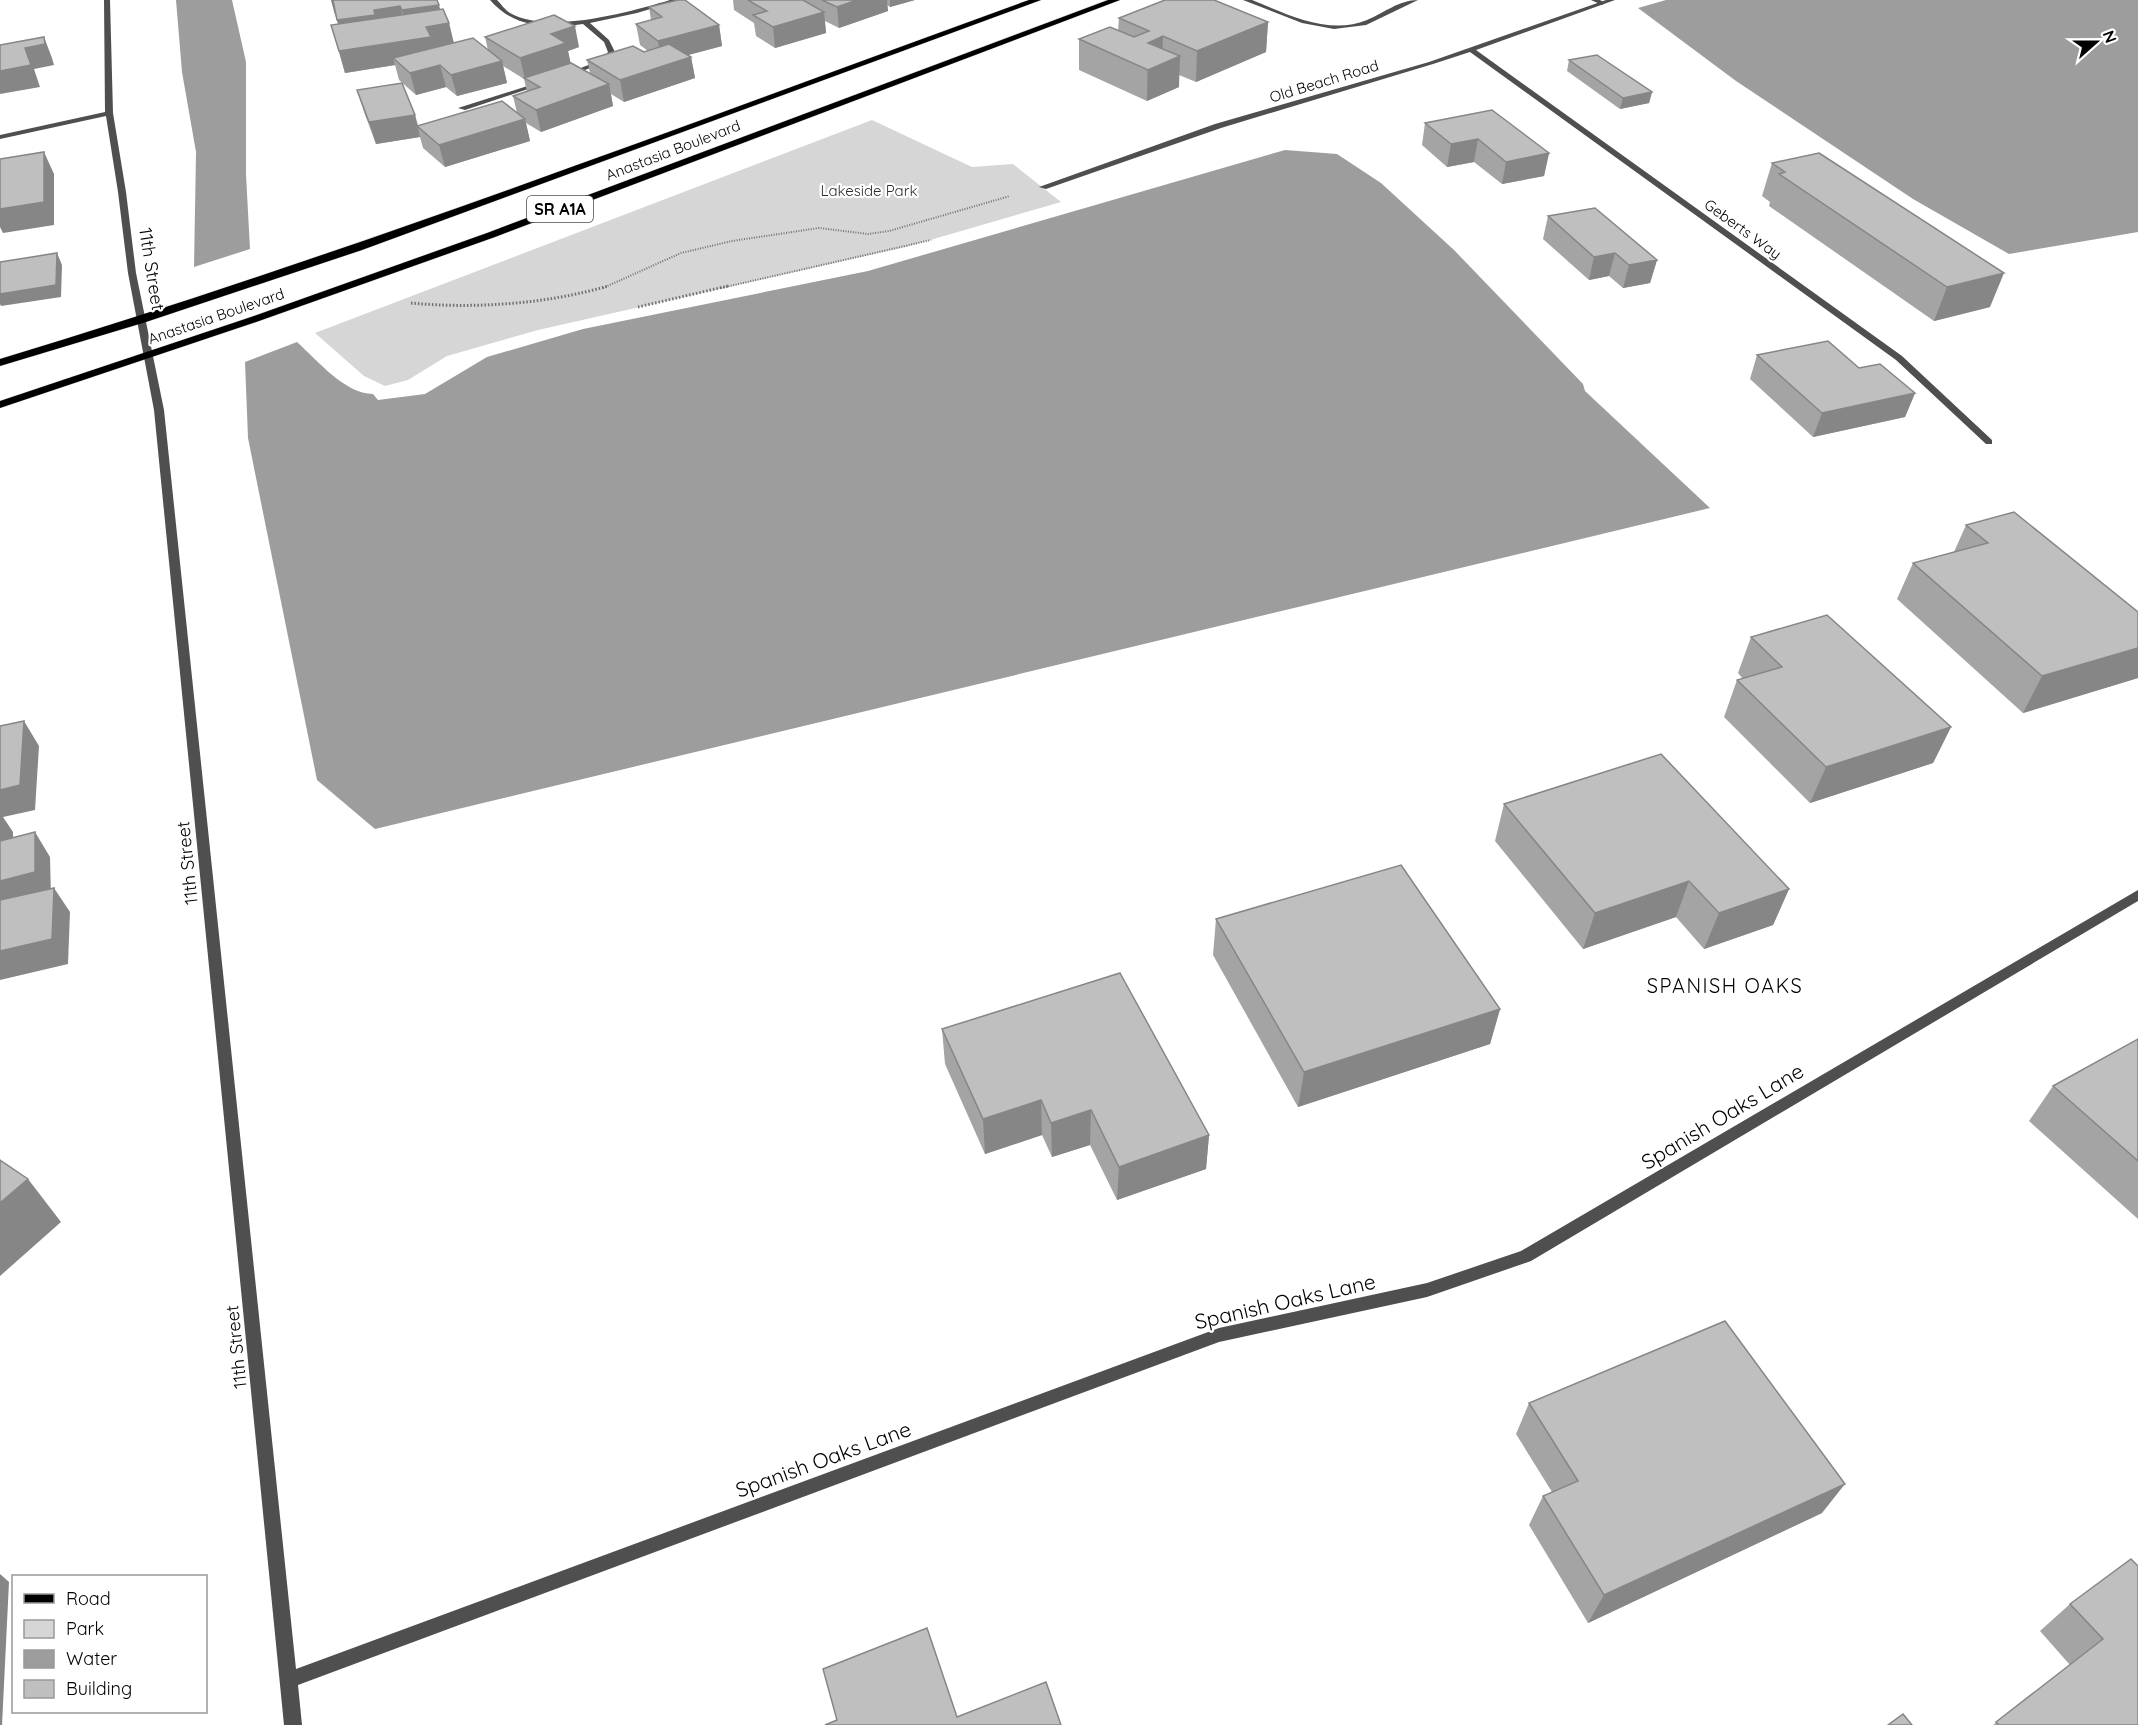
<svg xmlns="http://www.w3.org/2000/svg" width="2138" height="1725" font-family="Quicksand,sans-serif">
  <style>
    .green { fill: #d6d6d6 }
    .water { fill: #9d9d9d }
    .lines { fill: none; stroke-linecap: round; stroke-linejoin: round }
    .primary-casing { stroke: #dbdbdb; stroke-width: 1 }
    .path-far1 { stroke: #717171; stroke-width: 2; stroke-dasharray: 1 1.5; stroke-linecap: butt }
    .path { stroke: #717171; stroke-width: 3; stroke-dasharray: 1.5 2; stroke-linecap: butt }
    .lane { fill: #4f4f4f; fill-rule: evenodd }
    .street { fill: #4f4f4f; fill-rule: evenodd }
    .primary { fill: #000; fill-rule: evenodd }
    .wall { fill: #a4a4a4 }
    .shaded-wall { fill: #868686 }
    .building { fill: #bfbfbf; stroke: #868686; stroke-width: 1.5 }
    .labels { text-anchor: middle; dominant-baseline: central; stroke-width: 4.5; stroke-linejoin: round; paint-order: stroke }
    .far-street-label { font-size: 15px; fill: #000; stroke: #fff }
    .far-park-label { font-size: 15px; fill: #2d2d2d; stroke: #fff }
    .shield { fill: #fff; stroke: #4c4c4c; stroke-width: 1.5 }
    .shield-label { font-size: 16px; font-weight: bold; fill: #000 }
    .street-label { font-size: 18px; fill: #000; stroke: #fff }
    .neighbourhood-label { font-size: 20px; letter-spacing: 1.5px; fill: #000; stroke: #fff }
    .near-street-label { font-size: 21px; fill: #000; stroke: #fff }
  </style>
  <rect width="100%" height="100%" fill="#fff"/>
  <polygon class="green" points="872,120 972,167 1013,164 1061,202 906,247 538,330 447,356 408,380 385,386 364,376 315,333"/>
  <g class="water">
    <polygon points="176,0 232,0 246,62 246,175 250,249 194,267 196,152 182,72"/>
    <polygon points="1666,0 2138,0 2138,232 2009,254 1913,199 1736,81 1638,8"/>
    <path d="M1285,150L1337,154L1381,183L1454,250L1583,384L1585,391L1710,508L375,829L317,780L248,438L245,362L297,342C317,360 345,394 373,394L378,400L425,394L487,357L583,329L868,271Z"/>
  </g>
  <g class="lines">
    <g class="primary-casing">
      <g id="primary">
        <path d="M1029,0H1041L362,250L146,322L0,366V359C348,254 688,124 1029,0Z"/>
        <polygon points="1108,0 1120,0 495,237 259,321 0,408 0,401 251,317 487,233"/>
      </g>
    </g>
    <g class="path-far1">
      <polyline points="603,288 681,253 732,241 819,228 868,234 889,231 1010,196"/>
      <polyline points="721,288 931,240"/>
    </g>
    <g class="path">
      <path d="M411,303C474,309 547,304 608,286"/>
      <polyline points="638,307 728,286"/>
    </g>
    <g class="lane">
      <path d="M1243,0H1252C1287,14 1329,36 1367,20C1384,13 1399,0 1418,0L1366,25L1334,29L1302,23Z"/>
      <polygon points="1591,0 1600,0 1605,3 1602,5"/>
    </g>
    <g class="street">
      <polygon points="104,0 110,0 113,113 126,192 136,273 164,410 296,1669 1219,1328 1427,1283 1521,1251 2138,890 2138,901 1531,1261 1427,1297 1219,1342 298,1685 302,1725 284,1725 154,410 128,273 118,192 106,116 0,139 0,135 105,112"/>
      <path d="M490,0H497C501,4 505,10 510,13C548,35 630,12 670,0H680L637,13L590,23L609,40L615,52L605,62L570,76L567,74L568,73L601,60L608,52L604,42L583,24C548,29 514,28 490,0Z"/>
      <polygon points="1606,0 1615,0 1476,50 1902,356 1992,440 1992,444 1986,444 1896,360 1470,52 1433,64 1221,128 1046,189 1039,187 1215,124 1429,62"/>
      <polygon points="540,82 546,83 465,110 458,108"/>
    </g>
    <use href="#primary" class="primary"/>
  </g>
  <g class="wall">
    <polygon points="331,0 440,9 449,23 454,43 488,50 485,37 579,47 568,51 570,63 590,73 587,60 648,51 640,45 636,24 651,20 649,7 719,25 722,46 688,55 691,57 695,78 624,102 611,94 613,106 541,132 526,123 530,141 445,167 423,148 420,137 376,144 364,112 357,90 415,115 418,125 517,113 513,96 527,92 524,79 503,66 507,83 457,96 446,87 416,95 399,80 395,65 345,73 331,25 338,24"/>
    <polygon points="733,0 915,0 890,7 887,5 888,11 839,28 825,21 826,33 775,48 756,36 754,23 734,10"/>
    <polygon points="1119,18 1268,22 1266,52 1196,82 1179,75 1179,87 1147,101 1079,70 1079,39 1118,31"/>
    <polygon points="1569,60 1652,92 1649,103 1620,109 1567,71"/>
    <polygon points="1425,123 1549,153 1544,176 1502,184 1474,162 1447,167 1422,145"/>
    <polygon points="1772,163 1990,307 1934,321 1769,206 1770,202 1762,196"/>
    <polygon points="1548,216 1657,260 1650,283 1623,288 1609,276 1589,280 1543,239"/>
    <polygon points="1757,355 1859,368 1915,393 1905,417 1813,437 1750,379"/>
    <polygon points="1966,525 2138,612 2138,678 2023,713 1897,599 1913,563 1954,552"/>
    <polygon points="1751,637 1951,727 1933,763 1810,803 1724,717 1737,680 1743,679 1738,673"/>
    <polygon points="1504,804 1789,889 1773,925 1704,949 1676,917 1583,949 1495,841"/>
    <polygon points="1216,919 1500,1009 1490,1044 1298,1107 1213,955"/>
    <polygon points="942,1029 1209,1135 1206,1169 1117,1200 1090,1145 1052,1157 1042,1135 985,1154 945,1064"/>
    <polygon points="2138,1039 2138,1219 2029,1121 2053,1086"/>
    <polygon points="1529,1403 1822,1513 1588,1623 1529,1525 1543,1496 1552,1492 1516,1434"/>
    <polygon points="2138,1566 2138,1725 1993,1725 2070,1665 2040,1631 2070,1604"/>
  </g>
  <g class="shaded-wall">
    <polygon points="331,0 413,0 414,4 335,15"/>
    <polygon points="857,0 887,0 888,11 839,28 837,7"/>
    <polygon points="890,0 915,0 890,7"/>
    <polygon points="439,5 444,24 449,23 454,45 393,58 395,65 345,73 339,51 407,31 402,10"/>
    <polygon points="400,6 406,27 343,41 337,20 374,10"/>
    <polygon points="824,12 826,33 775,48 773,27"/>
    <polygon points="1268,22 1266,52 1196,82 1197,51"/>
    <polygon points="719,25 722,46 662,62 658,41"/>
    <polygon points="575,26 579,47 568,51 571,64 525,79 520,58 551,34"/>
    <polygon points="1163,36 1162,64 1180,56 1179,87 1147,101 1148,43"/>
    <polygon points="44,37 52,58 54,65 34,69 40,87 0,94 0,71 25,48"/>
    <polygon points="691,57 695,78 624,102 620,80"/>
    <polygon points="502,61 507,83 457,96 451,75"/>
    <polygon points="440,65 446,87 416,95 410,73"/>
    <polygon points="609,84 613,106 541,132 536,110"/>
    <polygon points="1652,92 1649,103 1620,109 1623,98"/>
    <polygon points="415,115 420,137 376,144 369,122"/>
    <polygon points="525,119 530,141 445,167 439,145"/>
    <polygon points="1478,139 1474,162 1447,167 1451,144"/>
    <polygon points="44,152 54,174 54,225 3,233 0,227 0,209"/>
    <polygon points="1549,153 1544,176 1502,184 1506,162"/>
    <polygon points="57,253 62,265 61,297 1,306 0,304 0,294"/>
    <polygon points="1615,253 1609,276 1589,280 1594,257"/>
    <polygon points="1657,260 1650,283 1623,288 1629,265"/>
    <polygon points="2004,273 1990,307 1934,321 1947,287"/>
    <polygon points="1915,393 1905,417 1813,437 1822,413"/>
    <polygon points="2138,648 2138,678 2023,713 2042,676"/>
    <polygon points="24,721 39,746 35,810 3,817 13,832 13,867 0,847 0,790"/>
    <polygon points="1951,727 1933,763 1810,803 1826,767"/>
    <polygon points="35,832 50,857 51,897 0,910 0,881"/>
    <polygon points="1689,881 1676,917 1583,949 1595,913"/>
    <polygon points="54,888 70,912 68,964 0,980 0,951"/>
    <polygon points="1789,889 1773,925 1704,949 1719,913"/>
    <polygon points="1500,1009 1490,1044 1298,1107 1304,1072"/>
    <polygon points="1041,1100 1042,1135 985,1154 983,1119"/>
    <polygon points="1091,1110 1090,1145 1052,1157 1051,1123"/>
    <polygon points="1209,1135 1206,1169 1117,1200 1119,1167"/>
    <polygon points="28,1179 61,1222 0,1276 0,1203"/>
    <polygon points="1845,1484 1822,1513 1588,1623 1604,1595"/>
    <polygon points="0,1574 9,1582 2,1725 0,1725"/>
  </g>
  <g class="building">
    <polygon points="333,0 437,0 439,5 402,10 400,6 374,10 375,15 337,20"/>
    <polygon points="678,0 685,0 719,25 658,41 636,24 662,17 649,7"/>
    <polygon points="748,0 803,0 824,12 773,27 753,15 767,11"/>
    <polygon points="822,0 857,0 837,7"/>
    <polygon points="1165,0 1214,0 1268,22 1197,51 1163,36 1148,43 1180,56 1148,70 1079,39 1110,27 1134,37 1149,31 1119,18"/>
    <polygon points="443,9 449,23 426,27 431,37 339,51 331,25"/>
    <polygon points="554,15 575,26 551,34 566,43 520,58 485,37"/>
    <polygon points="44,37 45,44 25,48 31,65 0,71 0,45"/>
    <polygon points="473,38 502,61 451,75 440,65 410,73 393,58"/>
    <polygon points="669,44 691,57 620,80 587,60 633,46 644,52"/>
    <polygon points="1597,55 1652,92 1623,98 1569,60"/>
    <polygon points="571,63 609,84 536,110 513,96 540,87 524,78"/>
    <polygon points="402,83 415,115 369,122 357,90"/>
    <polygon points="502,101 525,119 439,145 417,126"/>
    <polygon points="1492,110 1549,153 1506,162 1478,139 1451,144 1425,123"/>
    <polygon points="44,152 44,202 0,209 0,159"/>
    <polygon points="1819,153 2004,273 1947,287 1779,174 1785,172 1772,163"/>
    <polygon points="1595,208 1657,260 1629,265 1615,253 1594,257 1548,216"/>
    <polygon points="57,253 56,285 0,294 0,262"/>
    <polygon points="1828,341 1859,368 1880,364 1915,393 1822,413 1757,355"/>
    <polygon points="2014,512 2138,612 2138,648 2042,676 1913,563 1988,543 1966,525"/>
    <polygon points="1827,615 1951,727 1826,767 1737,680 1782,667 1751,637"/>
    <polygon points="24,721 20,785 0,790 0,726"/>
    <polygon points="1661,754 1789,889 1719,913 1689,881 1595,913 1504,804"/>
    <polygon points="35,832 35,872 0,881 0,841"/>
    <polygon points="1401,865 1500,1009 1304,1072 1216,919"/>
    <polygon points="54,888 52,939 0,951 0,900"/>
    <polygon points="1120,973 1209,1135 1119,1167 1091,1110 1051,1123 1041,1100 983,1119 942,1029"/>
    <polygon points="2138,1039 2138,1161 2053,1086"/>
    <polygon points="0,1160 28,1179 0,1203"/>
    <polygon points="1725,1321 1845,1484 1604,1595 1543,1496 1578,1481 1529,1403"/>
    <polygon points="2131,1559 2138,1566 2138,1725 1999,1725 1996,1722 2103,1639 2070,1604"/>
    <polygon points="927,1628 957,1717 1046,1682 1061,1725 825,1725 837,1720 823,1669"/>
    <polygon points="1903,1714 1912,1725 1888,1725"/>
  </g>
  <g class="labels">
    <g class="far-street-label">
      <text transform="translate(1324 81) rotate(-17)">Old Beach Road</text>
      <text transform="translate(673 150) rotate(-21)">Anastasia Boulevard</text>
      <text transform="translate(1743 229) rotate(36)">Geberts Way</text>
      <text transform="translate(216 316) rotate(-19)">Anastasia Boulevard</text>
    </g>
    <g class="far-park-label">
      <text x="869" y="190">Lakeside Park</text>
    </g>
    <rect class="shield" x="527" y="196" width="66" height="26" rx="4.5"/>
    <g class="shield-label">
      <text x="560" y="209">SR A1A</text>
    </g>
    <g class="street-label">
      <text transform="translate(152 269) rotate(81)">11th Street</text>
      <text transform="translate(187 863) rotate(-96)">11th Street</text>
      <text transform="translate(236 1347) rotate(-96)">11th Street</text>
    </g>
    <g class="neighbourhood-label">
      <text x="1725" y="985">SPANISH OAKS</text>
    </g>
    <g class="near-street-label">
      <text transform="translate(1722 1116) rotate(-31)">Spanish Oaks Lane</text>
      <text transform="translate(1285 1301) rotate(-13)">Spanish Oaks Lane</text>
      <text transform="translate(823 1459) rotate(-20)">Spanish Oaks Lane</text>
    </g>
  </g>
  <rect x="12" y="1575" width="195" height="138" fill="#ffffff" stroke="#999999" stroke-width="1.5"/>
  <rect x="24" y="1594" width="30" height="9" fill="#000000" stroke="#999999" stroke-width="1.5"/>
  <text x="66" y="1605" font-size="18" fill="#000000">Road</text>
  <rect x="24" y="1620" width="30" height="18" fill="#d6d6d6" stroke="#999999" stroke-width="1.5"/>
  <text x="66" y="1635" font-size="18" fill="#000000">Park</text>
  <rect x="24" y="1650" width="30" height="18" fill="#9d9d9d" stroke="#999999" stroke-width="1.5"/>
  <text x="66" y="1665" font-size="18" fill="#000000">Water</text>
  <rect x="24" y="1680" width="30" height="18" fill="#bfbfbf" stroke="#999999" stroke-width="1.5"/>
  <text x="66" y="1695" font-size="18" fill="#000000">Building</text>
  <g transform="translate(2096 42) rotate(69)" stroke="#ffffff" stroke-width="4.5" paint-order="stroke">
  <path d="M0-4.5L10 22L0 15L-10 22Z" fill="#000000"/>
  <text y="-9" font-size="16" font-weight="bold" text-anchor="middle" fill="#000000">N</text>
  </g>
</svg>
